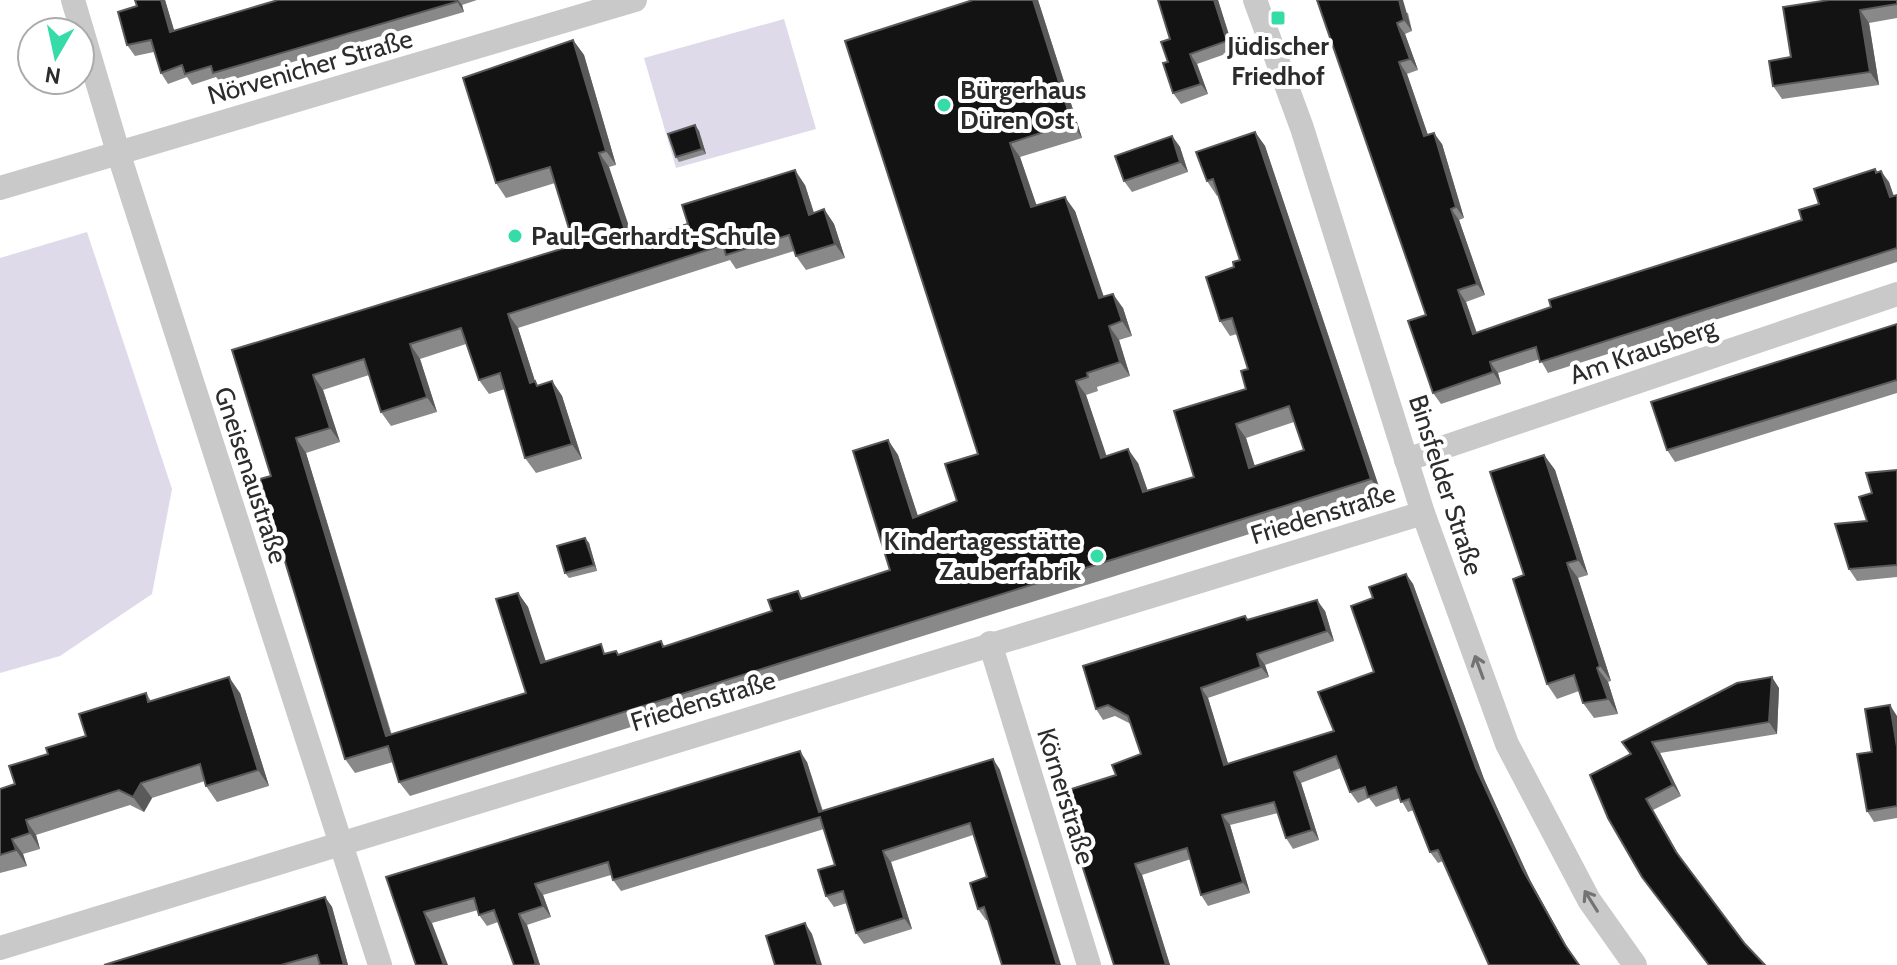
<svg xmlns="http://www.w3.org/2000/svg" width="1897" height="965" font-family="Cabin,sans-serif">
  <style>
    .green { fill: #dedaea }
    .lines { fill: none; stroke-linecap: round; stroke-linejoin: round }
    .minor { stroke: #c9c9c9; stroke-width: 24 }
    .wall { fill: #898989; fill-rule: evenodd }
    .shaded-wall { fill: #5a5a5a }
    .building { fill: #131313; stroke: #5a5a5a; stroke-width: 2; fill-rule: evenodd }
    .oneway { stroke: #737373 }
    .poi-dot { fill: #35dca8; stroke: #fff; stroke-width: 3 }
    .labels { text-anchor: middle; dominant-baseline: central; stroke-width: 8; stroke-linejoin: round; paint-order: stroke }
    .poi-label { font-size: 26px; font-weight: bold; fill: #2c2c2c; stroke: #fff; text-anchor: start }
    .street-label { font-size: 26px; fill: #2c2c2c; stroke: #fff }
  </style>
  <rect width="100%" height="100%" fill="#fff"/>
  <g class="green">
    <polygon points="784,19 816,129 676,168 644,58"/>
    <polygon points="87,232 172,489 152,594 60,656 0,673 0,258"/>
  </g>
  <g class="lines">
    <g class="minor">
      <polyline points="73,0 118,152 380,965"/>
      <polyline points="1255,0 1302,128 1423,513 1507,744 1589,900 1635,965"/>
      <polyline points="0,188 635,0"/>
      <polyline points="1406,460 1897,294"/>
      <polyline points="990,643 1089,965"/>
      <polyline points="0,948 1423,513"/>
    </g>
  </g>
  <g class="wall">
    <polygon points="165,0 174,31 278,0 477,0 462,5 464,12 221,83 216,77 192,85 187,77 168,84 161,73 154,52 135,56 127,45 137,6"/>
    <path d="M973,0H1038L1082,138L1020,157L1036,205L1075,211L1103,296L1123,308L1132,336L1119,340L1130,376L1097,387L1098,391L1086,395L1106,456L1138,463L1148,491L1194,477L1246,389L1248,369L1237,334L1230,336L1220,321L1234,267L1240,260L1218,195L1217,196L1207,181L1255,132L1265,146L1381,493L410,796L399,782L393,762L355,773L345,759L271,476L232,350L574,245L555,183L506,198L496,183L573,40L584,55L616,165L609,167L633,241L805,185L814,213L824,209L834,224L845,258L806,270L796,256L794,251L736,269L730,260L518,328L535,381L538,386L552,381L562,396L582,459L536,473L525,458L505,389L489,394L479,380L466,344L420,359L437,412L391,426L381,412L369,375L323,390L340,442L306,453L392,735L526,693L518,593L528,607L545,661L607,653L619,654L661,641L665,647L772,611L798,591L803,599L890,570L888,440L898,455L918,516L957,501L978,454ZM1294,422L1304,450L1254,466L1246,438Z"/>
    <polygon points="1218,0 1234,51 1197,64 1208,94 1181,104 1173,93 1168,62 1170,39"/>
    <polygon points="1317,0 1408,13 1412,31 1405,34 1418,70 1407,74 1428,135 1442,144 1464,218 1459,220 1485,295 1466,302 1477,333 1802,220 1819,204 1875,169 1889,182 1894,196 1897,195 1897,262 1548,373 1540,359 1498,373 1501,384 1441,404 1433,393 1426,315"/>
    <polygon points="1829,0 1897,0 1897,18 1869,23 1879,85 1782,99 1773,86 1791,57"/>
    <polygon points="695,125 699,131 706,154 679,162 676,157"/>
    <polygon points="1172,136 1180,147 1188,172 1132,192 1124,181"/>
    <polygon points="1897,324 1897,393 1675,462 1667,450"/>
    <polygon points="1544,455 1555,470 1588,575 1578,578 1611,681 1608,682 1618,714 1594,718 1583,703 1579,691 1557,699 1547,684 1524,575"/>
    <polygon points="1897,470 1897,577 1857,581 1849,569 1867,521 1872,493"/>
    <polygon points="585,538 589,543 597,571 569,578 565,573"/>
    <polygon points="1406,574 1413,584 1484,779 1530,880 1571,954 1443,861 1438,863 1430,852 1414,810 1408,812 1400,798 1376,807 1369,798 1358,803 1350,792 1341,768 1301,783 1319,840 1293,849 1286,838 1278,813 1230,825 1250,893 1208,906 1201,895 1191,859 1142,875 1170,965 1114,965 1116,775 1141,754 1131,724 1115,716 1103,720 1096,709 1245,616 1248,619 1325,611 1334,641 1265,665 1269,677 1208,698 1228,764 1334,731 1374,672 1373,598"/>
    <polygon points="1779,688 1777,734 1660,753 1681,796 1653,810 1650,888 1630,754 1622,742"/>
    <polygon points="146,693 151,701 240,693 269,786 217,802 206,786 205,781 152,798 144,812 130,805 36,835 40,849 23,854 27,866 0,873 0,789 15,784 48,754 86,736"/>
    <polygon points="1897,716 1897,818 1874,822 1867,811 1872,752"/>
    <polygon points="993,759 1000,770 987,920 986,920 978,909 987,877 973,835 891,862 912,929 864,944 856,933 847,903 834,907 826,896 835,865 824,829 621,891 613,880 611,875 543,895 551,917 527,925 540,965 514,965 498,922 487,926 479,915 478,910 432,923 386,877 807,762 823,811"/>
    <polygon points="325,897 332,907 348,965 104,965"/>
  </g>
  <g class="shaded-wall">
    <polygon points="161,0 165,0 178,43 170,32"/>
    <polygon points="456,0 458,0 462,5 464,12"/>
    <polygon points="1033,0 1038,0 1082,138 1072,123"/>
    <polygon points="1214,0 1218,0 1234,51 1227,41"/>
    <polygon points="1399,0 1403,0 1412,31 1404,20"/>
    <polygon points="1860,10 1869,23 1879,85 1870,72"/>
    <polygon points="1397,23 1405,34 1418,70 1410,59"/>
    <polygon points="573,40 584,55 616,165 606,151"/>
    <polygon points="1190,54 1197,64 1208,94 1201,84"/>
    <polygon points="1399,62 1407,74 1432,147 1424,136"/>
    <polygon points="695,125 699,131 706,154 702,149"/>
    <polygon points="1255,132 1265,146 1381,493 1371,479"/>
    <polygon points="1434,133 1442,144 1464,218 1456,207"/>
    <polygon points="1172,136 1180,147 1188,172 1180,162"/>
    <polygon points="1010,143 1020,157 1042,221 1031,207"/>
    <polygon points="599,153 609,167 639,256 629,242"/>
    <polygon points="795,170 805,185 819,229 809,215"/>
    <polygon points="1881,171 1889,182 1897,207 1890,197"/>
    <polygon points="1065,197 1075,211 1109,312 1099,298"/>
    <polygon points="824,209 834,224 845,258 835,244"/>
    <polygon points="1451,209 1459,220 1485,295 1477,284"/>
    <polygon points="1458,290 1466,302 1481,346 1473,334"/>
    <polygon points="1113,294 1123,308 1132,336 1122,321"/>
    <polygon points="508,314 518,328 540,397 530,383"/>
    <polygon points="1109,326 1119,340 1130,376 1120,362"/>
    <polygon points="410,344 420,359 437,412 427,397"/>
    <polygon points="1490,362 1498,373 1501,384 1493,372"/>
    <polygon points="313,375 323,390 340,442 330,428"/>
    <polygon points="552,381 562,396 582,459 572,444"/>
    <polygon points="1076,381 1086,395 1112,472 1101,458"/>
    <polygon points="1236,424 1246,438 1260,482 1249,468"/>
    <polygon points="296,438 306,453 396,751 386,736"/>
    <polygon points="888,440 898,455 923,532 913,518"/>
    <polygon points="1128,449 1138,463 1153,507 1143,492"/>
    <polygon points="1544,455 1555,470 1588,575 1578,560"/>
    <polygon points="585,538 589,543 597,571 594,565"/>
    <polygon points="1567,563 1578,578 1611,681 1600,666"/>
    <polygon points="1406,574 1413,584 1484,779 1530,880 1572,956 1565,945 1523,870 1476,768"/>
    <polygon points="518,593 528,607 551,677 541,663"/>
    <polygon points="1317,600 1325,611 1334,641 1327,631"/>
    <polygon points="1257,654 1265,665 1269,677 1261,667"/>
    <polygon points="1597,668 1608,682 1618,714 1608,699"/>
    <polygon points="229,677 240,693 269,786 258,770"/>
    <polygon points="1772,677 1779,688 1777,734 1769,722"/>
    <polygon points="1201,688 1208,698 1232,776 1224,765"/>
    <polygon points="1890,705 1897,716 1897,748"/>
    <polygon points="1652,742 1660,753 1681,796 1673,785"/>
    <polygon points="800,751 807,762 826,823 819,812"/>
    <polygon points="993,759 1000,770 1061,965 1057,965"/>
    <polygon points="1294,772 1301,783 1319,840 1312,830"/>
    <polygon points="141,783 152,798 144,812 133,797"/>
    <polygon points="1646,799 1653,810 1684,864 1676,852"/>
    <polygon points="1222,815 1230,825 1250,893 1243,882"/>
    <polygon points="26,820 36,835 40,849 30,833"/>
    <polygon points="12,839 23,854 27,866 16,850"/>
    <polygon points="883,851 891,862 912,929 904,918"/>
    <polygon points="1135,864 1142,875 1170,965 1166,965"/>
    <polygon points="535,884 543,895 551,917 543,906"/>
    <polygon points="325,897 332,907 348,965 344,965"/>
    <polygon points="424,912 432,923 448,965 444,965"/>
    <polygon points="519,914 527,925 540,965 536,964"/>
    <polygon points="805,923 812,934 822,965 818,965"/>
  </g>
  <g class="building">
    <polygon points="135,0 161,0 170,32 278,0 456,0 456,2 213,73 211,66 185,74 182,65 161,73 151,40 127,45 118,12 137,6"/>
    <path d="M973,0H1033L1072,123L1010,143L1031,207L1065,197L1099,298L1113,294L1122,321L1109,326L1120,362L1087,373L1088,377L1076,381L1101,458L1128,449L1143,492L1194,477L1174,411L1246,389L1241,371L1248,369L1232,318L1220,321L1206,277L1234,267L1233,262L1240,260L1213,179L1207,181L1196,152L1255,132L1371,479L399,782L388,746L345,759L260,479L271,476L232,350L574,245L550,167L496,183L463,78L573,40L606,151L599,153L629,242L688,224L682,205L795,170L809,215L824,209L835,244L796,256L789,235L726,255L723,245L508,314L530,383L535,381L537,386L552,381L572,444L525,458L500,373L479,380L461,328L410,344L427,397L381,412L364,359L313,375L330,428L296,438L386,736L526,693L496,599L518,593L541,663L601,644L604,654L616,651L618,655L661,641L663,647L772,611L768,600L798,591L801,599L890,570L853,451L888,440L913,518L957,501L945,464L978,454L845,41ZM1289,406L1304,450L1249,468L1236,424Z"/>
    <polygon points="1158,0 1214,0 1227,41 1190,54 1201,84 1173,93 1163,63 1168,62 1161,42 1170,39"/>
    <polygon points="1317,0 1399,0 1404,20 1397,23 1410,59 1399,62 1424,136 1434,133 1456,207 1451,209 1477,284 1458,290 1473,334 1551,307 1549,300 1802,220 1799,210 1819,204 1814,189 1875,169 1876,173 1881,171 1890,197 1897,195 1897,248 1540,362 1536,347 1490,362 1493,372 1433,393 1408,321 1426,315"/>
    <polygon points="1829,0 1897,0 1897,4 1860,10 1870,72 1773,86 1769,61 1791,57 1783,7"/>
    <polygon points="695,125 702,149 676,157 668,134"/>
    <polygon points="1172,136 1180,162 1124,181 1115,156"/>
    <polygon points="1897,324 1897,380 1667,450 1651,402"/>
    <polygon points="1544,455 1578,560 1567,563 1600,666 1597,668 1608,699 1583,703 1574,675 1547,684 1513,579 1524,575 1490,472"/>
    <polygon points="1897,470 1897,565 1849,569 1835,524 1867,521 1859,497 1872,493 1866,473"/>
    <polygon points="585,538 594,565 565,573 557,546"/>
    <polygon points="1406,574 1476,768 1523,870 1565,945 1579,965 1489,965 1438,850 1430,852 1409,799 1401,802 1396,787 1368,797 1365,787 1350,792 1336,756 1294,772 1312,830 1286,838 1274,802 1222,815 1243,882 1201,895 1187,848 1135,864 1166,965 1114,965 1059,793 1116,775 1112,765 1141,754 1128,716 1108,705 1096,709 1083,666 1245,616 1247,620 1317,600 1327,631 1257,654 1261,667 1201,688 1224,765 1334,731 1318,692 1374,672 1351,606 1373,598 1369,587"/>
    <polygon points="229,677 258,770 206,786 200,764 141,783 133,797 119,790 26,820 30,833 12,839 16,850 0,855 0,789 15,784 9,766 48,754 46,748 86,736 79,714 146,693 148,702"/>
    <polygon points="1772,677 1769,722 1652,742 1673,785 1646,799 1676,852 1745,944 1765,965 1709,965 1642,877 1608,818 1590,775 1631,754 1622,742 1737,683"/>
    <polygon points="1890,705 1897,747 1897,806 1867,811 1857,754 1872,752 1865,709"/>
    <polygon points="800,751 819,812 993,759 1057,965 1002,965 984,907 978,909 970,883 987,877 970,823 883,851 904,918 856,933 843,891 826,896 818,870 835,865 820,817 613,880 608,862 535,884 543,906 519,914 536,964 533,965 514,965 494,910 479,915 474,898 424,912 444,965 416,965 386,877"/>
    <polygon points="325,897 344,965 320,965 317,955 281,965 104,965"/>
    <polygon points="805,923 818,965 775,965 766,936"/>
  </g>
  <defs><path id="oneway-shaft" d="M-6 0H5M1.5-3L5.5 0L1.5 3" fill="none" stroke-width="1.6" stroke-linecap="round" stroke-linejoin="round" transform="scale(2)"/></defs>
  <g class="oneway">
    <use href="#oneway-shaft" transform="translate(1479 667) rotate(-110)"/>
    <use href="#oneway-shaft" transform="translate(1591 901) rotate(-122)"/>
  </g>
  <g class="poi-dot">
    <rect x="1270" y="10" width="16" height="16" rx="4"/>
    <circle cx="944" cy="105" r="8"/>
    <circle cx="515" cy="236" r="8"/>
    <circle cx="1097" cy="556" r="8"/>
  </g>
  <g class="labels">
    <g class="poi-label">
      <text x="1278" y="46" text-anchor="middle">Jüdischer<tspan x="1278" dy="30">Friedhof</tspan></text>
      <text x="960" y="90">Bürgerhaus<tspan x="960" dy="30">Düren Ost</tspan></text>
      <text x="531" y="236">Paul-Gerhardt-Schule</text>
      <text x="1081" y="541" text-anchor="end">Kindertagesstätte<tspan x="1081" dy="30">Zauberfabrik</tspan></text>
    </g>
    <g class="street-label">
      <text transform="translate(310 67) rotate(-16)">Nörvenicher Straße</text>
      <text transform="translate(1643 351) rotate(-19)">Am Krausberg</text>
      <text transform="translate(251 475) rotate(72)">Gneisenaustraße</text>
      <text transform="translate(1446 485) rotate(72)">Binsfelder Straße</text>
      <text transform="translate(1323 514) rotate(-17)">Friedenstraße</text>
      <text transform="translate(703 701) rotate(-17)">Friedenstraße</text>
      <text transform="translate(1066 796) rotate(73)">Körnerstraße</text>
    </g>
  </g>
  <g transform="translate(56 56) rotate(189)"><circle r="38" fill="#ffffff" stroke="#ababab" stroke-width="2"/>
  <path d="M0-6L14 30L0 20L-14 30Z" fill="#35dca8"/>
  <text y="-12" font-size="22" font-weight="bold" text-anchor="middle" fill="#2c2c2c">N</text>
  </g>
</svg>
